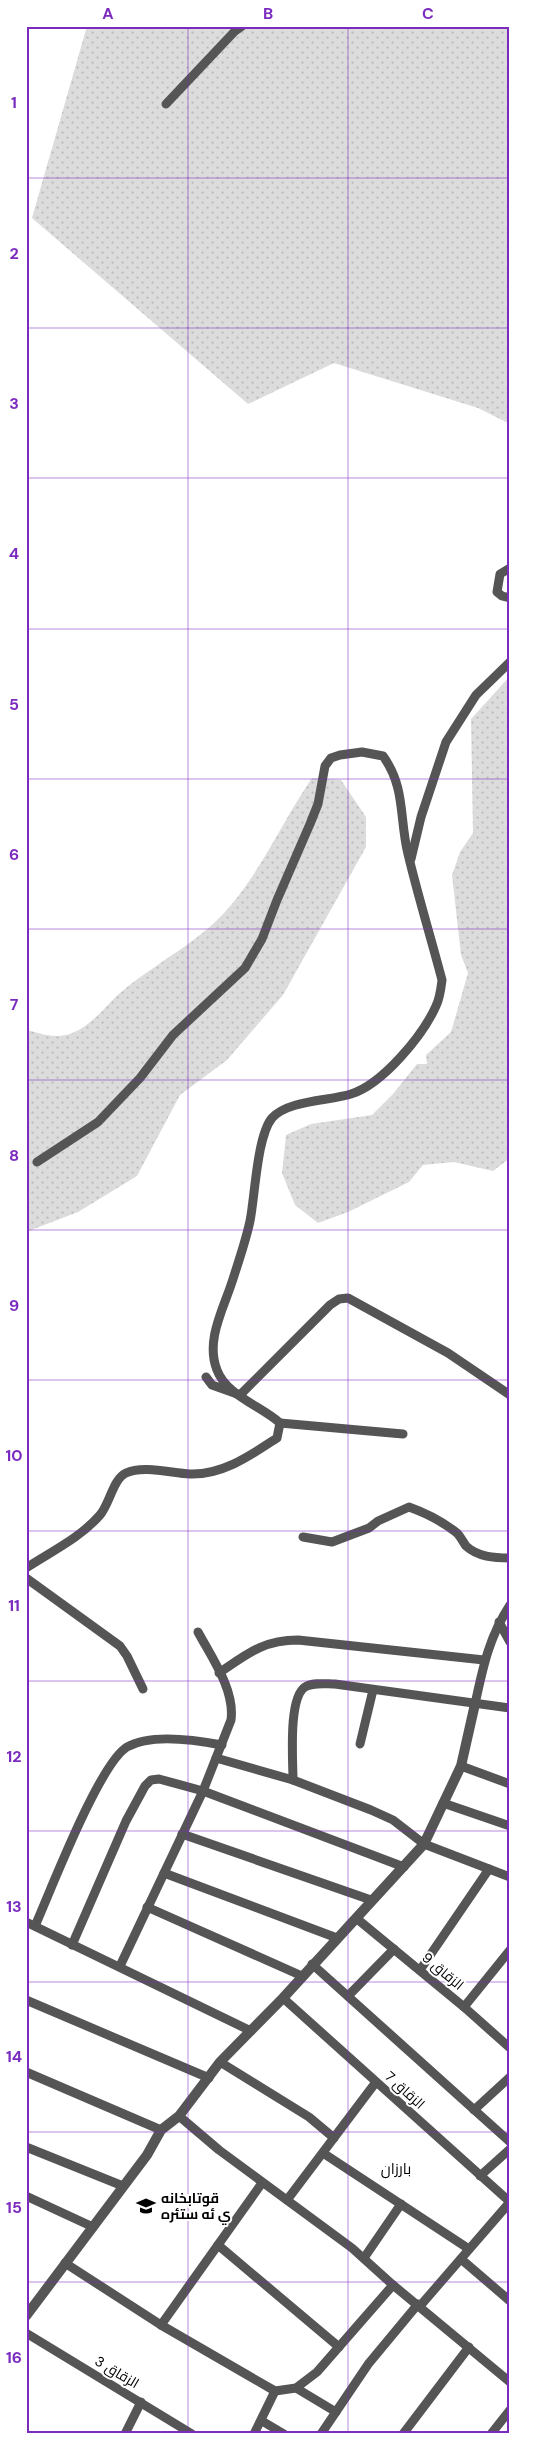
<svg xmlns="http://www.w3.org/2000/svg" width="536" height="2460" font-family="'DM Sans',Cairo,sans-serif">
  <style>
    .grass { fill: url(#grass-dots) }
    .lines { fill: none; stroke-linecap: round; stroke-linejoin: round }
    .minor { stroke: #555; stroke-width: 9 }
    .tertiary { stroke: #555; stroke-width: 10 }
    .grid { fill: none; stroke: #7b2cbf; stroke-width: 1; stroke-opacity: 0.55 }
    .labels { text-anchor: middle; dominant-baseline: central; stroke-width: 4; stroke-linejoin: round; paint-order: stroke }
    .street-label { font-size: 14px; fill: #000; stroke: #fff }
    .poi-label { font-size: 14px; font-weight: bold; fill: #000; stroke: #fff; text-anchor: start }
    .neighbourhood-label { font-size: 15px; fill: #000; stroke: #fff }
    .neatline { fill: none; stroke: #7b2cbf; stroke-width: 2 }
    .grid-label { font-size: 16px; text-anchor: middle; font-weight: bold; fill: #7b2cbf }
  </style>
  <defs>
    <pattern id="grass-dots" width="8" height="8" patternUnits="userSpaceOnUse" patternTransform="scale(1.25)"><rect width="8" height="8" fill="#dcdcdc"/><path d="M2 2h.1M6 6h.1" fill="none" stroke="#bbb" stroke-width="1.8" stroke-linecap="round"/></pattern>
  </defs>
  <rect width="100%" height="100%" fill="#fff"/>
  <g class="grass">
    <polygon points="87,26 510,26 510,424 478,408 334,363 248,404 32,218"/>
    <polygon points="510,676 510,1158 493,1171 454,1162 423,1165 409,1182 348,1212 318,1223 295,1205 282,1173 286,1135 311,1124 372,1115 393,1094 417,1064 427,1064 426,1055 451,1032 468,973 461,955 452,875 460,852 473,833 471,719"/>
    <path d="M312,778L341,780L366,817V847L283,995L227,1060L180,1095L137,1176L78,1212L26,1232V1030C36,1032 46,1036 56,1036C86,1037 105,1004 126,988C157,963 199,941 225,912C261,872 282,822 312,778Z"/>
  </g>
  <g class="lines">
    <g class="minor">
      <polyline points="166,104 235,31 242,26"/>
      <polyline points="510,568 500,574 497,592 502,596 510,598"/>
      <polyline points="411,859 421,817 446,742 476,695 510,662"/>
      <polyline points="206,1377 212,1385 240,1395 330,1305 339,1299 348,1298 448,1353 510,1395"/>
      <polyline points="280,1423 403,1434"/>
      <path d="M303,1537L332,1542L369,1528L378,1521L409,1507C426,1513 443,1522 457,1533C461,1537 463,1542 466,1546C478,1557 494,1558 510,1558"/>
      <path d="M26,1568C52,1551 80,1538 100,1515C110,1503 113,1479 126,1473C143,1465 171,1473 190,1474C223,1475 251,1455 277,1438L280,1423C261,1406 226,1395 217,1370C205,1340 224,1308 233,1279C239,1260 246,1240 250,1221C255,1196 257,1136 272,1118C288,1100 329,1101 351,1094C383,1084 423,1035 436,1006C440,998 441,988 442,980C431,938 418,896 408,854C399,818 406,788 383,756L362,752L340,755L331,758L325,766L318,804L310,824L277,900L262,939L245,968L173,1035L140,1078L98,1122L37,1162"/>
      <polyline points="26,1578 120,1646 127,1656 143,1689"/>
      <polyline points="499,1622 510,1642"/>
      <path d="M219,1673C247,1654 263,1640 298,1640L484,1660"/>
      <path d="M475,1704C483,1667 489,1637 510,1605"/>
      <polyline points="360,1744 373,1690"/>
      <polyline points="216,1758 293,1780 371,1810 393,1820 424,1844 510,1877"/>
      <polyline points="461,1766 510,1784"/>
      <path d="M293,1780C293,1761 288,1698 305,1687C313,1682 326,1684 335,1684L510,1708"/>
      <polyline points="443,1803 510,1826"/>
      <polyline points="182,1834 371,1900"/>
      <polyline points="164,1873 337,1938"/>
      <polyline points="147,1907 302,1976"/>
      <polyline points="356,1918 464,2007 510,2048"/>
      <polyline points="26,1922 251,2031"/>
      <path d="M35,1926C51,1890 99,1764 127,1747C151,1733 196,1740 222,1745"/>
      <polyline points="72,1945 126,1821 145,1786 151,1780 159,1779 203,1791 404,1867"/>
      <polyline points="312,1964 510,2142"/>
      <path d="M120,1966L203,1791L231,1720C235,1690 212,1658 198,1632"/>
      <polyline points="420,1970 489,1869"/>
      <polyline points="348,1996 394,1949"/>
      <polyline points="283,1998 510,2202 420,2306"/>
      <polyline points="26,2000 209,2078"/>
      <polyline points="464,2007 510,1950"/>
      <polyline points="220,2062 309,2117 334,2138"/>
      <polyline points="26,2072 161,2130"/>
      <polyline points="474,2110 510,2077"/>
      <polyline points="179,2116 219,2150 352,2248 393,2285 510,2382"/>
      <polyline points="26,2147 123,2186"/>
      <polyline points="323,2153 469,2249"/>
      <polyline points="480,2176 510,2149"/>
      <polyline points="26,2196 93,2227"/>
      <polyline points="287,2200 376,2082"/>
      <polyline points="218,2245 339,2347"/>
      <polyline points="364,2258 401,2204"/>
      <polyline points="461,2259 510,2301"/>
      <polyline points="65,2263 161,2325 275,2391 296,2388 317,2372 393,2285"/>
      <polyline points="161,2325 262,2183"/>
      <polyline points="26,2333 192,2434"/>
      <polyline points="296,2388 336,2412"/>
      <polyline points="262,2421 284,2434"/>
      <polyline points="125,2434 141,2402"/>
      <polyline points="254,2434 275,2391"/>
      <polyline points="321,2434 369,2363 418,2304"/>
      <polyline points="403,2434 469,2347"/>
      <polyline points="491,2434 510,2410"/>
    </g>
    <polyline class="tertiary" points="26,2316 147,2155 161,2130 179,2116 220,2062 283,1998 424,1844 461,1766 475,1704"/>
  </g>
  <path class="grid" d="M188,26V2434M348,26V2434M26,178H510M26,328H510M26,478H510M26,629H510M26,779H510M26,929H510M26,1080H510M26,1230H510M26,1380H510M26,1531H510M26,1681H510M26,1831H510M26,1982H510M26,2132H510M26,2282H510"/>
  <defs>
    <g id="school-bare" transform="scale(1.5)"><path d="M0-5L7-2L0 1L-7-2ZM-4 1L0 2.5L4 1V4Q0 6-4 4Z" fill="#000" stroke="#fff" stroke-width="2.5" paint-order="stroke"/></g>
  </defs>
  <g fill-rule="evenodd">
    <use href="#school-bare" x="146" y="2206"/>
  </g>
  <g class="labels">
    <g class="street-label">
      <text transform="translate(443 1971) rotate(40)">الزقاق 9</text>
      <text transform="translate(405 2090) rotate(42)">الزقاق 7</text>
      <text transform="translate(117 2372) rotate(31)">الزقاق 3</text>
    </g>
    <g class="poi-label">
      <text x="161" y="2198">قوتابخانه<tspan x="161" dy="16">ي ئه ستئره</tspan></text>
    </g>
    <g class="neighbourhood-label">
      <text x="396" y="2169">بارزان</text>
    </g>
  </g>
  <rect width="536" height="2460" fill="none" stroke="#ffffff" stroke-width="55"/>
  <rect x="28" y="28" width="480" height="2404" class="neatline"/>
  <g class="grid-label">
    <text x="108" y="19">A</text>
    <text x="268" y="19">B</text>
    <text x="428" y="19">C</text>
    <text x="14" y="108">1</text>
    <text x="14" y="259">2</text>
    <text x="14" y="409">3</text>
    <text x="14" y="559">4</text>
    <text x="14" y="710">5</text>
    <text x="14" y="860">6</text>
    <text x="14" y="1010">7</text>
    <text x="14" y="1161">8</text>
    <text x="14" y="1311">9</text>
    <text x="14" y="1461">10</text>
    <text x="14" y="1611">11</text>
    <text x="14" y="1762">12</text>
    <text x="14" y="1912">13</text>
    <text x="14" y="2062">14</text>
    <text x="14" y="2213">15</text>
    <text x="14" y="2363">16</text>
  </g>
</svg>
